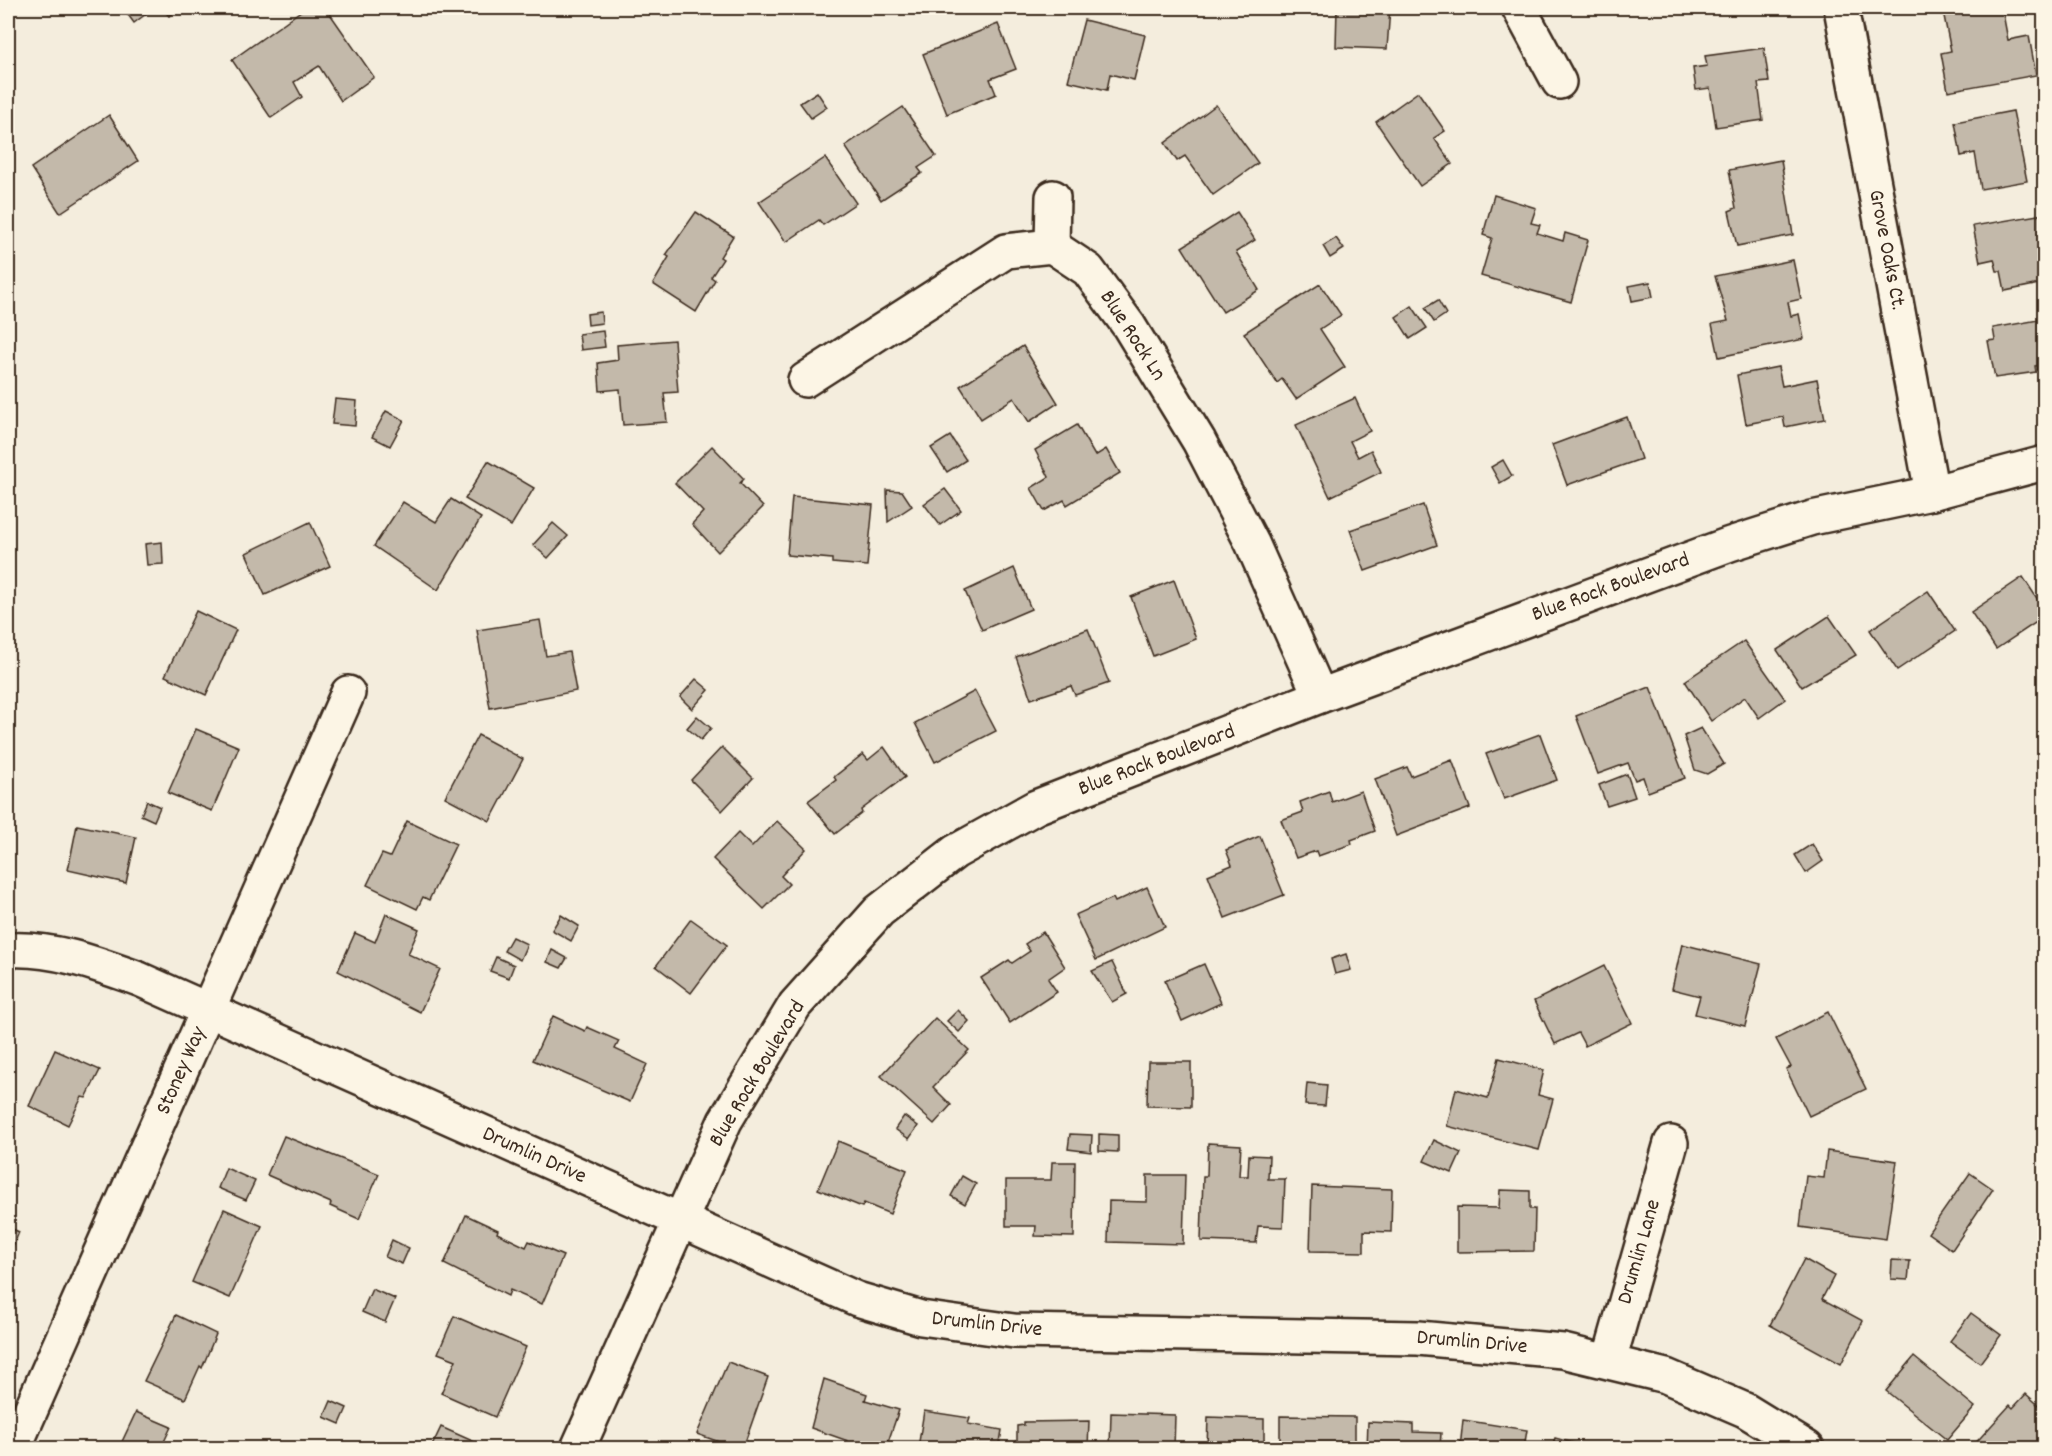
<svg xmlns="http://www.w3.org/2000/svg" width="2052" height="1456" font-family="Dekko,sans-serif">
  <style>
    .building { fill: #c3b9aa; stroke: #3b2a1e; stroke-width: 1.5 }
    .lines { fill: none; stroke-linecap: round; stroke-linejoin: round }
    .minor-casing { stroke: #3b2a1e; stroke-width: 38 }
    .minor { stroke: #fcf5e5; stroke-width: 33 }
    .labels { text-anchor: middle; dominant-baseline: central; stroke-width: 5; stroke-linejoin: round; paint-order: stroke }
    .street-label { font-size: 22px; fill: #3b2a1e; stroke: #fcf5e5 }
  </style>
  <rect width="100%" height="100%" fill="#f4eddd"/>
  <filter id="ink" filterUnits="userSpaceOnUse"><feTurbulence type="fractalNoise" baseFrequency=".0167" numOctaves="2"/><feDisplacementMap in="SourceGraphic" scale="12" xChannelSelector="R" yChannelSelector="G"/><feConvolveMatrix kernelMatrix="1 2 1 2 8 2 1 2 1" color-interpolation-filters="sRGB"/></filter>
  <g filter="url(#ink)">
    <g class="building">
      <polygon points="123,8 154,8 134,23"/>
      <polygon points="162,8 182,8 169,16"/>
      <polygon points="305,8 326,8 374,77 341,101 319,66 294,82 302,97 271,118 232,60"/>
      <polygon points="1337,8 1390,8 1387,49 1336,47"/>
      <polygon points="1963,8 2002,8 2008,40 2029,36 2036,75 1948,91 1941,53 1951,51 1943,11"/>
      <polygon points="1084,20 1145,35 1134,80 1110,74 1107,90 1068,81"/>
      <polygon points="998,24 1016,69 990,79 996,94 947,114 923,54"/>
      <polygon points="1764,48 1769,82 1758,83 1763,120 1716,127 1710,88 1696,90 1693,68 1707,66 1705,56"/>
      <polygon points="817,92 827,107 811,118 800,103"/>
      <polygon points="1418,92 1445,131 1434,138 1452,164 1420,186 1376,122"/>
      <polygon points="1216,105 1258,163 1213,195 1185,156 1177,161 1165,143"/>
      <polygon points="903,107 936,156 918,168 922,173 881,200 845,146"/>
      <polygon points="2013,111 2027,181 1981,189 1975,153 1961,156 1955,122"/>
      <polygon points="109,115 138,161 60,213 31,168"/>
      <polygon points="825,158 856,203 823,225 819,220 786,242 759,202"/>
      <polygon points="1781,160 1793,235 1737,246 1729,211 1736,208 1729,170"/>
      <polygon points="1494,195 1536,208 1531,223 1540,225 1537,233 1563,241 1565,233 1588,240 1571,302 1481,276 1492,238 1483,235"/>
      <polygon points="696,212 733,236 720,257 723,259 711,277 715,280 696,312 653,284 669,257 666,255"/>
      <polygon points="1237,212 1255,240 1236,252 1259,290 1223,312 1182,247"/>
      <polygon points="2044,214 2044,283 2005,291 2001,271 1997,271 1994,259 1980,262 1973,226"/>
      <polygon points="1336,238 1344,249 1330,258 1323,246"/>
      <polygon points="1793,260 1801,299 1788,302 1791,316 1799,314 1804,339 1719,357 1712,324 1728,321 1715,276"/>
      <polygon points="1650,282 1653,297 1632,301 1629,286"/>
      <polygon points="1320,284 1341,315 1320,329 1345,367 1296,399 1282,379 1277,383 1244,333"/>
      <polygon points="1438,300 1446,314 1434,322 1425,308"/>
      <polygon points="1412,306 1427,328 1410,339 1396,317"/>
      <polygon points="601,312 602,323 588,325 587,314"/>
      <polygon points="2044,319 2044,365 2035,366 2036,372 1995,378 1988,341 1995,340 1993,328"/>
      <polygon points="603,331 605,347 581,350 579,334"/>
      <polygon points="674,340 678,392 664,393 667,422 623,425 620,389 600,391 598,363 618,360 617,345"/>
      <polygon points="1023,346 1058,403 1029,422 1014,398 981,419 960,386"/>
      <polygon points="1778,367 1782,386 1817,379 1825,419 1785,427 1783,417 1746,424 1737,375"/>
      <polygon points="1355,398 1370,431 1350,441 1358,457 1371,450 1381,472 1330,497 1296,425"/>
      <polygon points="335,399 357,401 355,426 332,424"/>
      <polygon points="386,411 404,420 390,446 372,437"/>
      <polygon points="1627,417 1641,459 1567,485 1552,445"/>
      <polygon points="1077,425 1095,456 1106,449 1120,473 1067,505 1064,500 1044,511 1031,488 1049,477 1035,450"/>
      <polygon points="950,436 966,460 947,472 931,448"/>
      <polygon points="712,446 744,479 740,483 763,507 718,552 692,524 703,512 675,483"/>
      <polygon points="1503,460 1512,476 1500,483 1491,467"/>
      <polygon points="488,461 534,488 511,526 465,499"/>
      <polygon points="945,489 961,510 940,525 924,504"/>
      <polygon points="887,490 902,491 912,506 888,522"/>
      <polygon points="792,497 873,505 867,566 832,563 832,559 787,555"/>
      <polygon points="451,499 481,518 438,590 374,546 403,502 436,522"/>
      <polygon points="1423,505 1437,545 1365,571 1350,530"/>
      <polygon points="310,522 330,566 265,595 246,553"/>
      <polygon points="553,523 568,536 548,558 533,545"/>
      <polygon points="162,542 163,564 147,565 145,544"/>
      <polygon points="1014,568 1031,609 982,630 965,591"/>
      <polygon points="2023,577 2044,609 2044,617 1996,649 1971,612"/>
      <polygon points="1174,580 1196,639 1153,656 1131,597"/>
      <polygon points="1928,591 1955,631 1897,670 1870,630"/>
      <polygon points="196,611 236,630 206,695 165,676"/>
      <polygon points="1829,616 1856,655 1802,687 1777,650"/>
      <polygon points="540,620 546,656 569,652 576,691 490,708 477,630"/>
      <polygon points="1088,629 1109,683 1075,695 1071,686 1031,699 1016,657"/>
      <polygon points="1744,641 1785,699 1759,718 1745,697 1711,721 1685,681"/>
      <polygon points="696,679 709,690 692,709 680,697"/>
      <polygon points="1650,687 1685,778 1648,792 1643,777 1635,780 1628,763 1598,774 1576,716"/>
      <polygon points="975,691 996,731 935,762 915,723"/>
      <polygon points="697,716 711,728 701,740 687,728"/>
      <polygon points="1701,728 1724,764 1707,774 1695,770 1684,736"/>
      <polygon points="196,729 239,747 212,811 168,793"/>
      <polygon points="1540,734 1557,780 1504,799 1486,754"/>
      <polygon points="478,735 523,759 490,821 445,797"/>
      <polygon points="722,747 753,778 722,811 691,780"/>
      <polygon points="884,747 905,777 861,810 862,813 835,834 808,801 836,780 834,777 863,754 868,760"/>
      <polygon points="1452,760 1470,808 1396,836 1375,779 1407,767 1411,776"/>
      <polygon points="1627,774 1635,797 1607,806 1599,785"/>
      <polygon points="1329,791 1332,802 1361,791 1375,831 1351,840 1352,844 1318,856 1316,851 1296,858 1281,820 1303,812 1300,802"/>
      <polygon points="147,801 160,807 154,821 141,815"/>
      <polygon points="407,821 456,844 429,900 423,897 417,909 367,885 382,854 390,857"/>
      <polygon points="777,821 806,849 781,876 789,884 764,909 713,859 738,833 752,847"/>
      <polygon points="77,825 136,837 126,883 68,870"/>
      <polygon points="1260,836 1284,895 1225,918 1208,875 1232,865 1226,850"/>
      <polygon points="1812,844 1823,861 1806,873 1795,855"/>
      <polygon points="1147,887 1165,927 1096,960 1075,915 1113,898 1115,902"/>
      <polygon points="386,914 419,929 408,954 440,969 420,1012 338,971 355,933 375,942"/>
      <polygon points="561,915 579,926 571,941 552,930"/>
      <polygon points="691,919 727,945 691,993 656,966"/>
      <polygon points="1043,932 1065,967 1048,979 1057,992 1010,1023 981,978 1009,960 1012,963 1030,951 1025,944"/>
      <polygon points="512,937 527,944 520,960 504,951"/>
      <polygon points="1682,944 1761,964 1745,1026 1695,1014 1700,996 1672,989"/>
      <polygon points="552,950 567,958 561,968 547,962"/>
      <polygon points="1346,954 1351,970 1335,974 1331,959"/>
      <polygon points="496,957 514,965 509,978 490,971"/>
      <polygon points="1112,962 1127,994 1112,1002 1092,971"/>
      <polygon points="1204,964 1221,1003 1182,1021 1165,981"/>
      <polygon points="1604,966 1632,1023 1585,1046 1578,1033 1555,1044 1534,1001"/>
      <polygon points="958,1010 969,1021 959,1032 947,1021"/>
      <polygon points="1828,1012 1866,1089 1809,1116 1786,1069 1791,1067 1776,1039"/>
      <polygon points="553,1016 585,1031 587,1027 619,1041 615,1049 647,1064 630,1102 533,1060"/>
      <polygon points="935,1018 969,1050 933,1087 951,1105 934,1124 881,1076"/>
      <polygon points="55,1050 100,1070 86,1098 82,1097 68,1125 29,1106"/>
      <polygon points="1499,1058 1544,1070 1538,1095 1553,1099 1539,1150 1447,1126 1456,1089 1488,1098"/>
      <polygon points="1148,1062 1191,1062 1191,1107 1147,1106"/>
      <polygon points="1307,1083 1327,1085 1325,1106 1305,1105"/>
      <polygon points="904,1116 918,1126 909,1139 895,1129"/>
      <polygon points="1070,1134 1092,1135 1091,1152 1068,1149"/>
      <polygon points="1099,1134 1118,1135 1118,1152 1099,1151"/>
      <polygon points="284,1136 379,1174 359,1219 330,1206 331,1203 267,1175"/>
      <polygon points="1434,1140 1461,1153 1452,1173 1424,1161"/>
      <polygon points="838,1141 907,1170 890,1214 864,1203 862,1207 818,1189"/>
      <polygon points="1208,1143 1241,1145 1239,1176 1248,1176 1249,1155 1269,1156 1268,1179 1285,1179 1283,1227 1258,1226 1256,1243 1201,1241 1203,1176 1207,1176"/>
      <polygon points="1827,1151 1897,1161 1886,1239 1800,1227 1806,1176 1824,1178"/>
      <polygon points="1052,1162 1075,1162 1074,1237 1035,1236 1036,1226 1006,1226 1006,1180 1051,1180"/>
      <polygon points="226,1168 255,1181 246,1200 218,1188"/>
      <polygon points="1970,1173 1993,1189 1952,1250 1928,1233"/>
      <polygon points="1147,1175 1185,1175 1183,1244 1108,1242 1109,1201 1147,1202"/>
      <polygon points="962,1176 976,1184 965,1204 951,1196"/>
      <polygon points="1312,1186 1392,1189 1391,1232 1364,1231 1364,1252 1310,1251"/>
      <polygon points="1500,1190 1530,1191 1530,1209 1535,1209 1534,1251 1457,1252 1457,1207 1499,1208"/>
      <polygon points="224,1209 262,1226 230,1298 192,1282"/>
      <polygon points="466,1215 498,1230 497,1233 526,1247 529,1241 563,1256 542,1304 510,1290 508,1296 444,1264"/>
      <polygon points="8,1227 19,1232 8,1259"/>
      <polygon points="392,1240 409,1248 402,1264 385,1257"/>
      <polygon points="1804,1259 1834,1276 1822,1299 1863,1321 1841,1364 1770,1325"/>
      <polygon points="1892,1260 1910,1261 1908,1280 1891,1279"/>
      <polygon points="372,1289 395,1299 385,1322 362,1312"/>
      <polygon points="1971,1313 2001,1335 1980,1363 1950,1341"/>
      <polygon points="176,1315 216,1334 202,1368 200,1366 185,1399 144,1381"/>
      <polygon points="454,1316 526,1347 495,1417 441,1393 456,1360 438,1353"/>
      <polygon points="1914,1357 1975,1407 1947,1440 1886,1391"/>
      <polygon points="728,1362 768,1377 743,1448 736,1448 697,1434"/>
      <polygon points="824,1379 867,1394 865,1400 899,1410 886,1448 851,1448 846,1447 848,1441 811,1428"/>
      <polygon points="2026,1394 2044,1410 2044,1448 1971,1448 2010,1405 2013,1408"/>
      <polygon points="331,1401 347,1408 340,1424 324,1417"/>
      <polygon points="924,1411 970,1418 968,1424 1002,1430 999,1448 918,1448"/>
      <polygon points="136,1412 171,1427 161,1448 119,1448"/>
      <polygon points="1111,1413 1175,1415 1174,1448 1110,1448"/>
      <polygon points="1280,1416 1355,1417 1355,1448 1280,1448"/>
      <polygon points="1208,1417 1264,1419 1264,1448 1207,1448"/>
      <polygon points="1463,1420 1527,1430 1524,1448 1460,1448"/>
      <polygon points="1089,1421 1088,1448 1017,1448 1017,1426 1024,1425 1024,1422"/>
      <polygon points="1368,1422 1413,1424 1413,1432 1441,1433 1440,1448 1367,1448"/>
      <polygon points="441,1427 486,1447 485,1448 431,1448"/>
      <polygon points="1555,1438 1592,1448 1552,1448"/>
    </g>
    <g class="lines">
      <g class="minor-casing">
        <g id="minor">
          <polyline points="1519,8 1559,82"/>
          <polyline points="1841,8 1932,493"/>
          <polyline points="1052,246 1053,197"/>
          <polyline points="805,380 1006,251 1052,246 1088,270 1129,326 1199,441 1252,543 1320,696"/>
          <path d="M8,950C52,947 97,964 139,979L857,1299L921,1318L1014,1331L1418,1338L1563,1351L1666,1376L1745,1410L1807,1448"/>
          <polyline points="1609,1361 1671,1143"/>
          <polyline points="14,1448 348,693"/>
          <polyline points="578,1448 725,1121 795,1005 879,911 955,852 1036,807 1320,696 1730,544 1812,518 1927,494 2044,463"/>
        </g>
      </g>
      <use href="#minor" class="minor"/>
    </g>
  </g>
  <g class="labels">
    <g class="street-label">
      <text transform="translate(1886 250) rotate(79)">Grove Oaks Ct.</text>
      <text transform="translate(1132 336) rotate(57)">Blue Rock Ln</text>
      <text transform="translate(1611 588) rotate(-20)">Blue Rock Boulevard</text>
      <text transform="translate(1157 761) rotate(-21)">Blue Rock Boulevard</text>
      <text transform="translate(182 1071) rotate(-66)">Stoney Way</text>
      <text transform="translate(758 1074) rotate(-59)">Blue Rock Boulevard</text>
      <text transform="translate(534 1156) rotate(24)">Drumlin Drive</text>
      <text transform="translate(1640 1252) rotate(-74)">Drumlin Lane</text>
      <text transform="translate(987 1325) rotate(6)">Drumlin Drive</text>
      <text transform="translate(1472 1343) rotate(5)">Drumlin Drive</text>
    </g>
  </g>
  <rect width="2052" height="1456" fill="none" stroke="#fcf5e5" stroke-width="30"/>
  <rect x="15" y="15" width="2022" height="1426" fill="none" stroke="#3b2a1e" stroke-width="2" filter="url(#ink)"/>
</svg>
